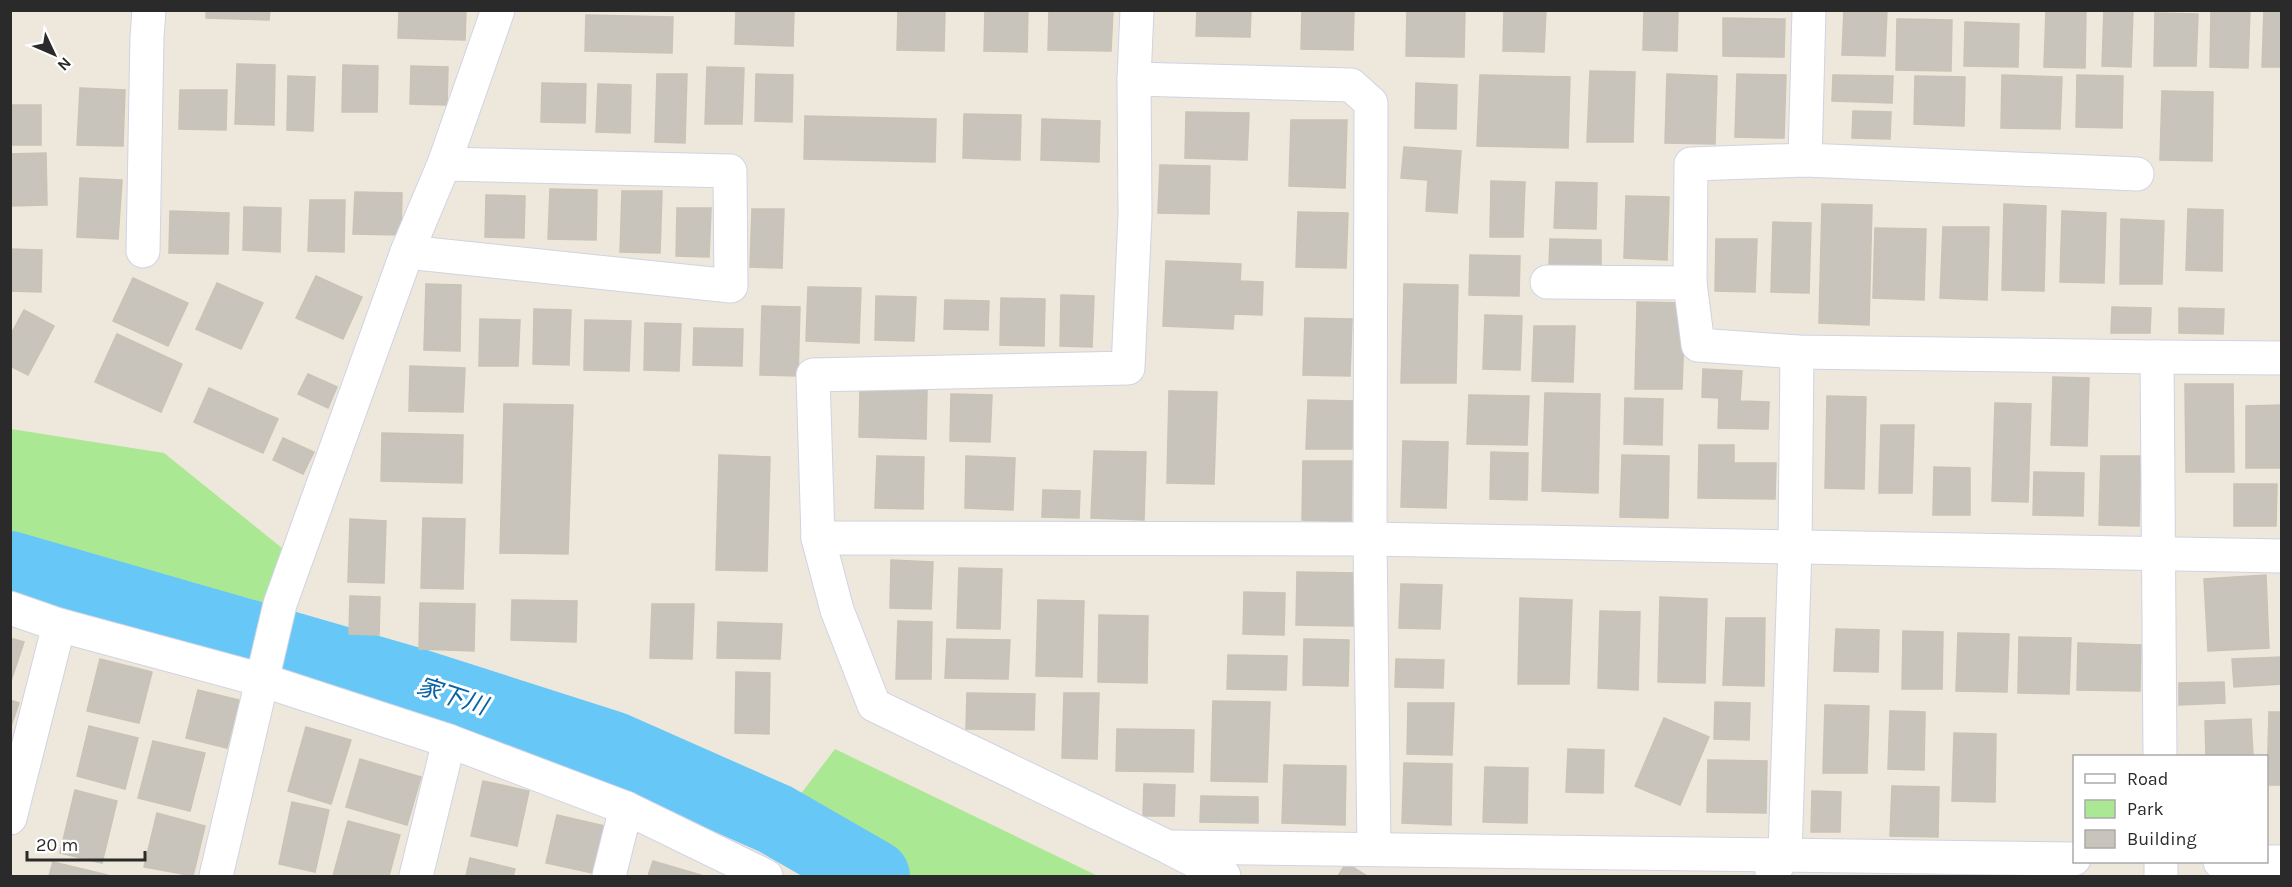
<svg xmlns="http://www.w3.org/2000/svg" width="2292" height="887" font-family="Karla,'Noto Sans JP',sans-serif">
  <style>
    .green { fill: #abe894 }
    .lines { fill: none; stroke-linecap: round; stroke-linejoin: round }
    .river { stroke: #67c7f7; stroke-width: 72 }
    .building { fill: #c9c4bb; stroke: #c9c3b5; stroke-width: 1.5 }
    .street-casing { stroke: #d0d3e4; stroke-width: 35 }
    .street { stroke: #fff; stroke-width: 33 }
    .labels { text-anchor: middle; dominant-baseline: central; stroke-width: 6; stroke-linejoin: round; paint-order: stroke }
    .water-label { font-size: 24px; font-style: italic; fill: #0462a5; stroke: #fff }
  </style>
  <rect width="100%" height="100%" fill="#eee7db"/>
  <g class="green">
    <polygon points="11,429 164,453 282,548 255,625 11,554"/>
    <polygon points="835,749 1098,876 912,876 787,812"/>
  </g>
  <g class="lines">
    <polyline class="river" points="10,567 409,682 612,747 775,819 874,876"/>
  </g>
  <g class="building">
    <polygon points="206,10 270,10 269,20 206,18"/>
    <polygon points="399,10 466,10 465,40 398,38"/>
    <polygon points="736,10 794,10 793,46 735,44"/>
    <polygon points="898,10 945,10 944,51 897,50"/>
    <polygon points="985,10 1028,10 1027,52 984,51"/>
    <polygon points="1049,10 1113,10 1111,51 1048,50"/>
    <polygon points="1197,10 1251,10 1250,37 1196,36"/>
    <polygon points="1302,10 1354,10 1353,50 1301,49"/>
    <polygon points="1407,10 1465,10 1464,57 1406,56"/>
    <polygon points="1504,10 1546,10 1544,52 1503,51"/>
    <polygon points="1644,10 1678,10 1677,51 1643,50"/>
    <polygon points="1844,10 1887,10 1885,56 1842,55"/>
    <polygon points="2046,10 2086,10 2085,68 2044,67"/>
    <polygon points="2104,10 2133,10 2131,67 2102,66"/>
    <polygon points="2211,10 2250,10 2248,68 2210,67"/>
    <polygon points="2264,10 2282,10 2282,67 2262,67"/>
    <polygon points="2155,13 2198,14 2196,66 2154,66"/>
    <polygon points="586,15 673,17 672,53 585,51"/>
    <polygon points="1723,18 1785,19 1784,57 1723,56"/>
    <polygon points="1897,19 1952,20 1951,71 1896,70"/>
    <polygon points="1965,22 2019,24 2018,67 1964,66"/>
    <polygon points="237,64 275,65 274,125 235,124"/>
    <polygon points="343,65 378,66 377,112 342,112"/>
    <polygon points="411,66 448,67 447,105 410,104"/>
    <polygon points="707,67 744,68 742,124 705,124"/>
    <polygon points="1590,71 1635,72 1633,142 1587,142"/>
    <polygon points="657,74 687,74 685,143 655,142"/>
    <polygon points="756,74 793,75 792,122 755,121"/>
    <polygon points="1667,74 1717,76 1715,144 1665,143"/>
    <polygon points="1737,74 1786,75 1784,138 1735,137"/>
    <polygon points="1480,75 1570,77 1568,148 1477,146"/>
    <polygon points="1833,75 1893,76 1892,103 1832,101"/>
    <polygon points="2002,75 2062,77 2060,129 2001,128"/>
    <polygon points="2077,75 2123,76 2122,128 2076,127"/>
    <polygon points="288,76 315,77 313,131 287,130"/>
    <polygon points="1915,76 1965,77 1964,126 1914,124"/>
    <polygon points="542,83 586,84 585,123 541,122"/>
    <polygon points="1416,83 1457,85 1456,129 1415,128"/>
    <polygon points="598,84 631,85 630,133 596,132"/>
    <polygon points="80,88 125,90 123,146 77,145"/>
    <polygon points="180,90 227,90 226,130 179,129"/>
    <polygon points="2162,91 2213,92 2212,161 2160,160"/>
    <rect x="10" y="105" width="31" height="40"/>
    <polygon points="1853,111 1891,112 1890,139 1852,138"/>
    <polygon points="1186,112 1249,113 1247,160 1185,158"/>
    <polygon points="964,114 1021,115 1020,160 963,158"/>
    <polygon points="805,116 936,119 935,162 804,159"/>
    <polygon points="1042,119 1100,121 1099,162 1041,160"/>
    <polygon points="1291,120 1347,120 1345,188 1289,186"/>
    <polygon points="1404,147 1461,151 1457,213 1426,211 1428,180 1401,178"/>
    <polygon points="46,153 47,205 10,206 10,154"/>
    <polygon points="1160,165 1210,166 1209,214 1158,213"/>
    <polygon points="80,178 122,180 118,239 77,237"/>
    <polygon points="1491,181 1525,182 1523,237 1490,237"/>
    <polygon points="1556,182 1597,183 1596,229 1554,228"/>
    <polygon points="550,189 597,190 596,240 548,239"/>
    <polygon points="622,191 662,191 660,253 620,252"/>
    <polygon points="355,192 402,193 401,235 353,234"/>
    <polygon points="486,195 525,196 524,238 485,237"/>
    <polygon points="1626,196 1669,197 1667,260 1624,258"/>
    <polygon points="310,200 345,200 344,252 308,251"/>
    <polygon points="1822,204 1872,205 1869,325 1819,323"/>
    <polygon points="2004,204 2046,206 2044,291 2002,290"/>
    <polygon points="244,207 281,208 280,252 243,250"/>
    <polygon points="677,208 711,208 709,257 676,256"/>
    <polygon points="752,209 784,209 782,268 750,267"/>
    <polygon points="2188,209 2223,210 2222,271 2186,270"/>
    <polygon points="170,211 229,213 228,254 169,253"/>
    <polygon points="2062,211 2106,213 2104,283 2060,282"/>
    <polygon points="1298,212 1348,213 1346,268 1296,267"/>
    <polygon points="2121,219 2164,221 2162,284 2120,284"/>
    <polygon points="1773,222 1811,223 1809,293 1771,292"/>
    <polygon points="1943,227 1989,227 1987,300 1940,298"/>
    <polygon points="1875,228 1926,229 1924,300 1873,298"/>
    <polygon points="1550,239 1601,240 1601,268 1549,267"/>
    <polygon points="1716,239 1757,239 1755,292 1715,291"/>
    <polygon points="10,249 42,250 41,292 10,291"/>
    <polygon points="1470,255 1520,256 1519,296 1469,295"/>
    <polygon points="1166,261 1241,264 1240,281 1263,282 1262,315 1234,314 1233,329 1163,326"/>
    <polygon points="316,276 362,297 343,339 296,318"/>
    <polygon points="133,278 188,303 168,346 113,321"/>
    <polygon points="217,283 263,303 241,349 196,329"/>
    <polygon points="426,284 461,285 460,351 424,350"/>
    <polygon points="1404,284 1458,285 1456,383 1401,383"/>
    <polygon points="808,287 861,288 859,343 806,341"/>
    <polygon points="1061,295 1094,296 1092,347 1060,346"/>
    <polygon points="876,296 916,297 914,341 875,340"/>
    <polygon points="1001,298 1045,299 1044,346 1000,345"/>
    <polygon points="945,300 989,301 988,330 944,329"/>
    <polygon points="1637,302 1685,303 1682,389 1635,389"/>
    <polygon points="762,306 800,307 798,376 760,375"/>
    <polygon points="2112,307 2151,308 2150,333 2111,333"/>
    <polygon points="2179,308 2224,309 2223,334 2179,333"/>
    <polygon points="534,309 571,310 569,365 533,364"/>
    <polygon points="24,310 54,326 28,375 10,366 10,336"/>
    <polygon points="1485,315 1522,316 1520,370 1483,369"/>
    <polygon points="1305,318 1352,319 1350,376 1303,375"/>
    <polygon points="480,319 520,320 518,366 479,366"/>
    <polygon points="585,320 631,321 629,371 584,370"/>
    <polygon points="645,323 681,324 679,371 644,370"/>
    <polygon points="1534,326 1575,326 1573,382 1532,381"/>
    <polygon points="694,328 743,329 742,366 693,365"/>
    <polygon points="117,334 182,364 161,412 95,382"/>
    <polygon points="410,366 465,368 463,412 409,411"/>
    <polygon points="1703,369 1742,371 1740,401 1769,402 1768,429 1718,428 1719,398 1702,397"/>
    <polygon points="308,374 337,387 328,408 298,394"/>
    <polygon points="2053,377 2089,378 2087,446 2051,445"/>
    <polygon points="2185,384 2233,384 2234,472 2186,472"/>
    <polygon points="209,388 278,419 263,453 194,422"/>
    <polygon points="860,389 927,390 926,439 859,437"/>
    <polygon points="1169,391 1217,392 1214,484 1167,483"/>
    <polygon points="1545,393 1600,394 1598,493 1542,491"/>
    <polygon points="951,394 992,395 990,442 950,441"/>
    <polygon points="1469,395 1529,396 1527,445 1467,444"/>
    <polygon points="1827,396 1866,397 1864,489 1825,488"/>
    <polygon points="1625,398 1663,399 1662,445 1624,444"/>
    <polygon points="1308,400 1353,401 1352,449 1306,449"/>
    <polygon points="1995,403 2031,404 2028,502 1992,501"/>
    <polygon points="504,404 573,405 568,554 500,553"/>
    <polygon points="2282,405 2282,468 2246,468 2246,406"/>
    <polygon points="1881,425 1914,425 1912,493 1879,493"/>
    <polygon points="382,433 463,435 462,483 381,481"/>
    <polygon points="283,438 314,452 303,474 273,460"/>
    <polygon points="1403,441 1448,442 1446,508 1401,507"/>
    <polygon points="1699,445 1734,445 1734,463 1776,463 1775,499 1698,498"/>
    <polygon points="1094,451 1146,452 1144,520 1091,518"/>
    <polygon points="1491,452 1528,453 1527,500 1490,499"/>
    <polygon points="719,455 770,457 767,571 716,570"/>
    <polygon points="1622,455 1669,456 1668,518 1620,517"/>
    <polygon points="877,456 924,457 923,509 875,508"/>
    <polygon points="966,456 1015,458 1013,510 965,508"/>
    <polygon points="2101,456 2141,456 2139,526 2099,525"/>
    <polygon points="1303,461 1352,461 1351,522 1302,520"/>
    <polygon points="1934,467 1970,468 1970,515 1933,515"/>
    <polygon points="2034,472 2084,473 2083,516 2033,515"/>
    <polygon points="2234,484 2277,484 2276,526 2234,526"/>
    <polygon points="1043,490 1080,491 1079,518 1042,517"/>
    <polygon points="423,518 465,519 463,589 421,588"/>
    <polygon points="350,519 386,521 384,583 348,582"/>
    <polygon points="891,560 933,562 931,609 890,608"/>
    <polygon points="959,568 1002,569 1000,629 957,628"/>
    <polygon points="1297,572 1355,573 1353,626 1296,625"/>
    <polygon points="2266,575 2269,648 2208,651 2204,579"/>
    <polygon points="1401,584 1442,585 1440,629 1399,628"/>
    <polygon points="1244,592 1285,593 1284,635 1243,634"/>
    <polygon points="350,596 380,597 379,635 349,634"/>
    <polygon points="1660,597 1707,599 1705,683 1658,682"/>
    <polygon points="1520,598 1572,600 1569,684 1518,684"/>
    <polygon points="512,600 577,601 576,642 511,640"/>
    <polygon points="1038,600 1084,601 1082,677 1036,676"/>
    <polygon points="420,603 475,604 474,651 419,649"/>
    <polygon points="652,604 694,604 692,659 650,658"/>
    <polygon points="1600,611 1640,612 1638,690 1598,688"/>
    <polygon points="1099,615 1148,616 1147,683 1098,682"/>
    <polygon points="1726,618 1765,618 1764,686 1723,685"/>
    <polygon points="898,621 932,622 931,679 896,679"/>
    <polygon points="718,622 782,624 780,659 717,658"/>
    <polygon points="1836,629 1879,630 1878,672 1834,671"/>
    <polygon points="1903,631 1943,632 1942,689 1902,689"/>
    <polygon points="1958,633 2009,634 2007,692 1956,691"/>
    <polygon points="2019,637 2071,638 2069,694 2018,693"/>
    <polygon points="10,638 24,642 10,684"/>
    <polygon points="947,639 1010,640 1008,679 945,678"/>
    <polygon points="1304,639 1349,640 1348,686 1303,685"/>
    <polygon points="2078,643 2141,645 2140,691 2077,690"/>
    <polygon points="1228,655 1287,656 1286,690 1227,689"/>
    <polygon points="2282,657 2282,684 2234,687 2232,659"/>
    <polygon points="100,659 152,672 139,723 87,711"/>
    <polygon points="1396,659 1444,660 1443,688 1395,687"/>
    <polygon points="736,672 770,673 769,734 735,733"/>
    <polygon points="2224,682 2225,703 2179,705 2179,683"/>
    <polygon points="198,690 239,700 227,748 186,738"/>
    <polygon points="967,693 1035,694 1034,730 966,729"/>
    <polygon points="1064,693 1099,693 1097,759 1062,758"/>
    <polygon points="10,700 19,703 10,729"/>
    <polygon points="1213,701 1270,702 1267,782 1211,781"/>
    <polygon points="1715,702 1750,703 1749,740 1714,739"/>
    <polygon points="1408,703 1454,703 1452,755 1407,754"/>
    <polygon points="1825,705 1869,706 1867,773 1823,773"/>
    <polygon points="1890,711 1925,712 1924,770 1888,769"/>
    <polygon points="2269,712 2282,712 2282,785 2267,785"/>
    <polygon points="1664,718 1709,737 1680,805 1635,786"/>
    <polygon points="2251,719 2253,756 2206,756 2205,721"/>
    <polygon points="89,726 138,738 125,789 77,776"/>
    <polygon points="306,727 351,740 331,804 288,791"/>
    <polygon points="1117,729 1194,730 1193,772 1116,771"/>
    <polygon points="1954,733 1996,734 1995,802 1952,801"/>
    <polygon points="153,741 205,753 190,811 138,798"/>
    <polygon points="1568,749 1604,750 1603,793 1566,792"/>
    <polygon points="360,759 421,777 407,825 346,807"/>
    <polygon points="1708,760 1767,761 1766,813 1707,812"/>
    <polygon points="1404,763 1452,764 1451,825 1402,823"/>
    <polygon points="1284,765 1346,766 1345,825 1282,823"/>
    <polygon points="1485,767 1528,768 1527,823 1483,822"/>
    <polygon points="483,781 529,791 517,846 471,836"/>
    <polygon points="1144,784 1175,785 1174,816 1143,816"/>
    <polygon points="1892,786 1939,787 1938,837 1890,836"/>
    <polygon points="75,790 117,801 102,863 60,853"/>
    <polygon points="1812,791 1841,792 1840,832 1811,832"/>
    <polygon points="1201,796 1258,797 1258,823 1200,822"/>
    <polygon points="292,802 329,810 315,872 279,864"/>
    <polygon points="157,813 205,826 193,876 144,867"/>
    <polygon points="557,815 605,826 593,873 546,863"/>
    <polygon points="348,821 400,835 389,876 333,876"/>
    <polygon points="470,858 515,869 513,876 466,876"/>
    <polygon points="653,861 704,876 648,876"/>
    <polygon points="53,862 108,875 108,876 49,876"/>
    <polygon points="1346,863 1367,876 1338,876"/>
  </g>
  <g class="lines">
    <g class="street-casing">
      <g id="street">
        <polyline points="1137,10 1134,79 1351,85 1371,103 1370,539 1374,849"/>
        <polyline points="1134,79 1135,215 1128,368 813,375 818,538 837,610 874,705 1168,847 1224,876"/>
        <polyline points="1805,160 1809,10"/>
        <polyline points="2137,174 1805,160 1691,164 1690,283 1698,345 1797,352 2157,357"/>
        <polyline points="143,251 147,37 149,10"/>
        <polyline points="407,252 731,286 730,171 444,164"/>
        <polyline points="1547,282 1690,283"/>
        <polyline points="818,538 1370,539 2282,556"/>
        <polyline points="10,608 59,625 262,680 449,741 626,808 766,876"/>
        <polyline points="2160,756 2157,357 2282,358"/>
        <polyline points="10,818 59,625"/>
        <polyline points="1173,847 2074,859"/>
        <polyline points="2220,862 2282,862"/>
        <polyline points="1772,873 1785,854 1795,547 1797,352"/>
        <polyline points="216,876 280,604 407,252 444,164 498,10"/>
        <polyline points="416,876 449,741"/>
        <polyline points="609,876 626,808"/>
        <polyline points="2161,876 2161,862"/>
      </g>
    </g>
    <use href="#street" class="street"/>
  </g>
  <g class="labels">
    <g class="water-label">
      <text transform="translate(452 696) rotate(18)">家下川</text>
    </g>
  </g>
  <rect width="2292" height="887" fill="none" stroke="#2a2a2a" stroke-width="24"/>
  <rect x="2073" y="755" width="195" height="108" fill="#ffffff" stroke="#aaaaaa" stroke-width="1.5"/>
  <rect x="2085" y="774" width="30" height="9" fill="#ffffff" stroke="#aaaaaa" stroke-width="1.5"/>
  <text x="2127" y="785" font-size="18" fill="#2a2a2a">Road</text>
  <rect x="2085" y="800" width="30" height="18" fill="#abe894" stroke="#aaaaaa" stroke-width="1.5"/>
  <text x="2127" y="815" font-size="18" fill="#2a2a2a">Park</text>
  <rect x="2085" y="830" width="30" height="18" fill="#c9c4bb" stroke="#aaaaaa" stroke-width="1.5"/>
  <text x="2127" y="845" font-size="18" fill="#2a2a2a">Building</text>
  <g transform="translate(54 54) rotate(134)" stroke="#ffffff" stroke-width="4.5" paint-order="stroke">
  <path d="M0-4.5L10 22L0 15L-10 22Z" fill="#2a2a2a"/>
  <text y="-9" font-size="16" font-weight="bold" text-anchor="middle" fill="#2a2a2a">N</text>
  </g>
  <path d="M27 851v9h118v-9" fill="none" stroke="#2a2a2a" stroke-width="3"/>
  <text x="36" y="851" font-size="18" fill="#2a2a2a" stroke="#ffffff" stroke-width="4.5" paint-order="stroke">20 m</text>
</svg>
